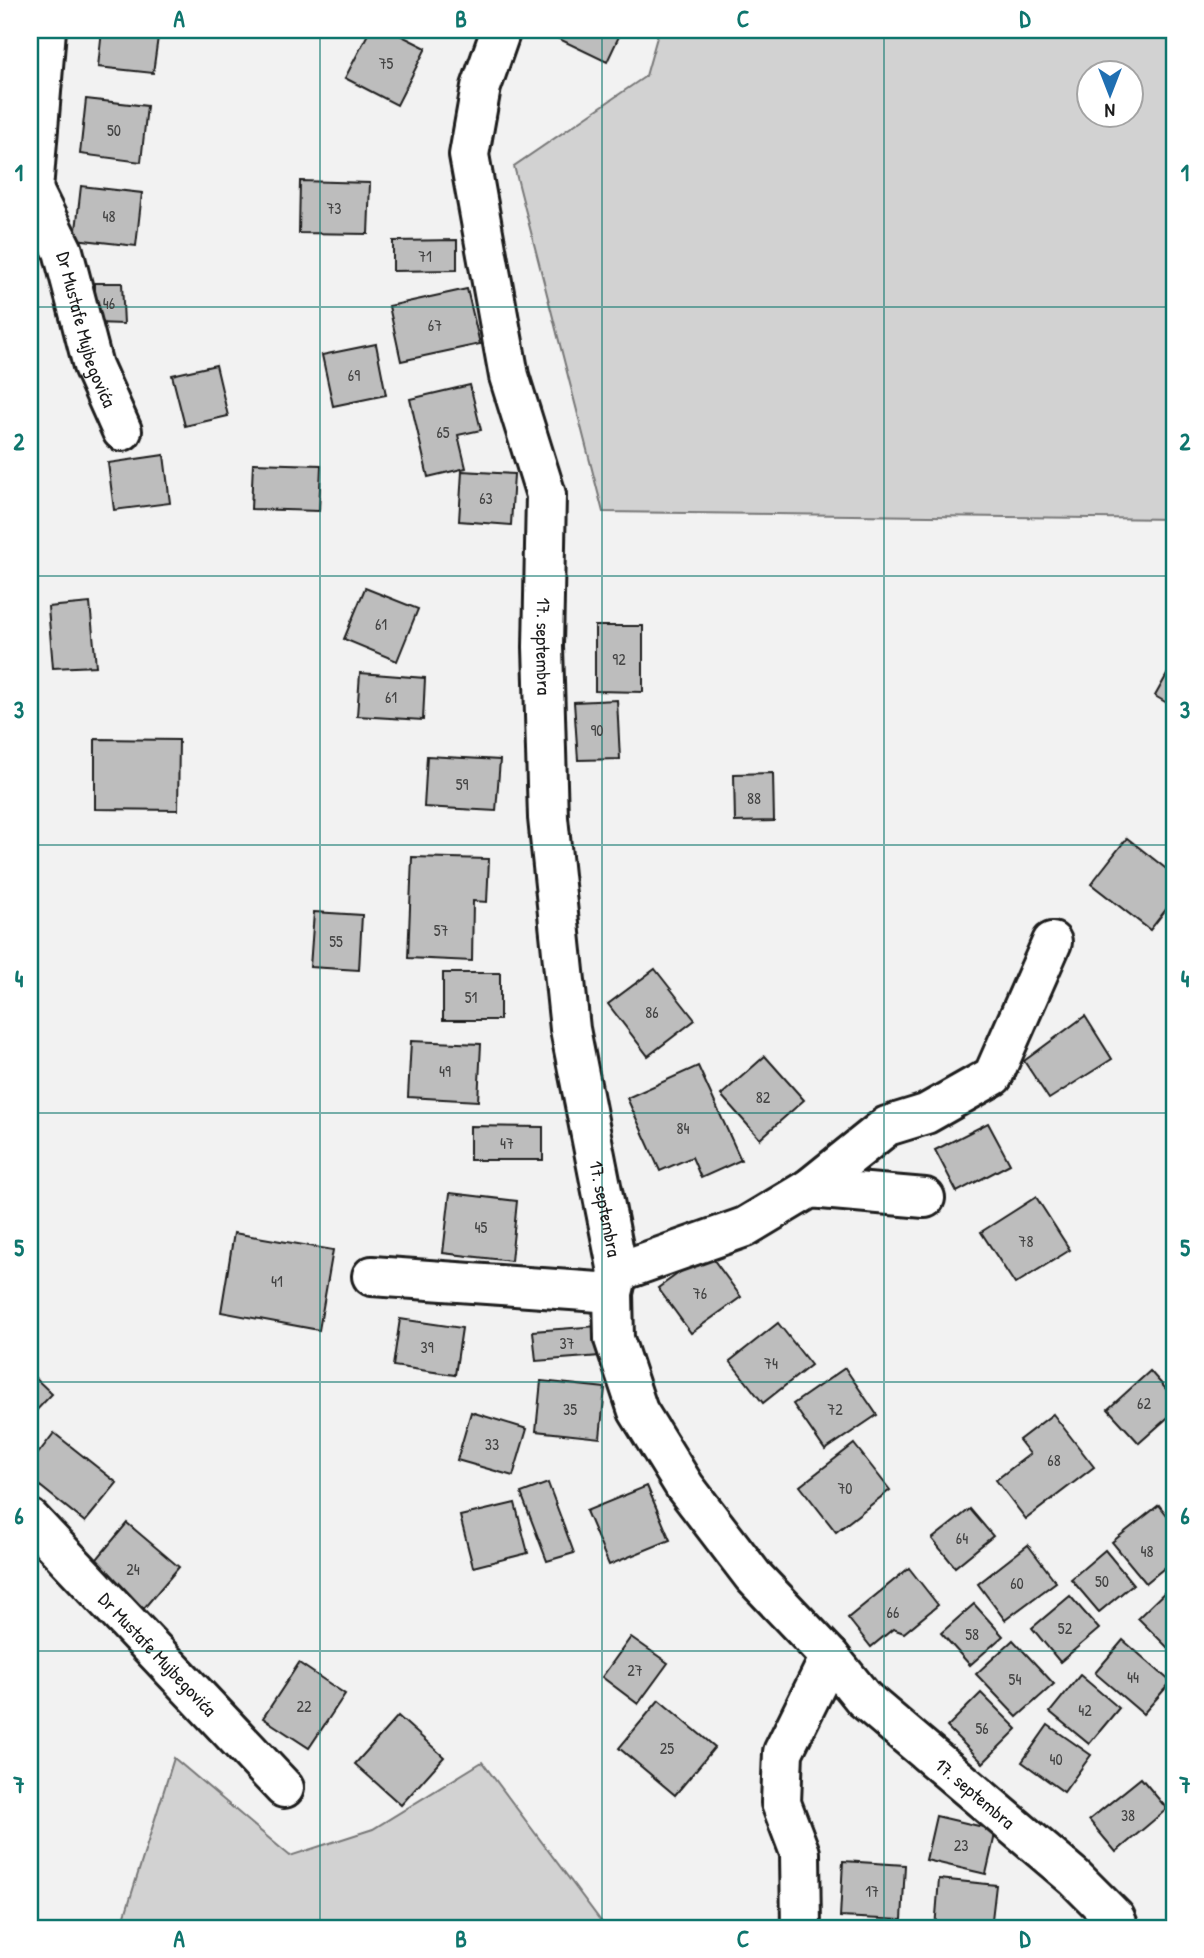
<svg xmlns="http://www.w3.org/2000/svg" width="1204" height="1958" font-family="'Patrick Hand',sans-serif">
  <style>
    .green { fill: #d2d2d2; stroke: #777; stroke-width: 2; fill-rule: evenodd }
    .building { fill: #bdbdbd; stroke: #1c1c1c; stroke-width: 2 }
    .lines { fill: none; stroke-linecap: round; stroke-linejoin: round }
    .minor-casing { stroke: #1c1c1c; stroke-width: 44 }
    .minor { stroke: #fff; stroke-width: 38 }
    .grid { fill: none; stroke: #0f766e; stroke-width: 2; stroke-opacity: 0.55 }
    .labels { text-anchor: middle; dominant-baseline: central; stroke-width: 5; stroke-linejoin: round; paint-order: stroke }
    .number-label { font-size: 16px; fill: #444 }
    .street-label { font-size: 19px; fill: #1c1c1c; stroke: #fff }
    .neatline { fill: none; stroke: #0f766e; stroke-width: 2.5 }
    .grid-label { font-size: 23px; text-anchor: middle; font-weight: bold; fill: #0f766e }
  </style>
  <rect width="100%" height="100%" fill="#f2f2f2"/>
  <filter id="ink" filterUnits="userSpaceOnUse"><feTurbulence type="fractalNoise" baseFrequency=".0143" numOctaves="2"/><feDisplacementMap in="SourceGraphic" scale="14" xChannelSelector="R" yChannelSelector="G"/><feConvolveMatrix kernelMatrix="1 2 1 2 8 2 1 2 1" color-interpolation-filters="sRGB"/></filter>
  <g filter="url(#ink)">
    <g class="green">
      <path d="M659,30H1174V519L603,512L514,166L646,76ZM1088,74H1130V116H1088Z"/>
      <polygon points="174,1758 290,1856 373,1829 482,1762 606,1928 121,1928"/>
    </g>
    <g class="building">
      <polygon points="102,30 159,30 153,73 98,67"/>
      <polygon points="370,30 390,30 426,48 397,105 345,78"/>
      <polygon points="551,30 622,30 607,62 549,34"/>
      <polygon points="86,99 147,106 141,162 80,154"/>
      <polygon points="300,181 370,183 368,234 299,233"/>
      <polygon points="81,186 142,193 136,246 75,239"/>
      <polygon points="457,240 457,270 393,271 393,241"/>
      <polygon points="95,283 122,283 124,324 95,323"/>
      <polygon points="467,289 480,344 401,361 389,306"/>
      <polygon points="376,344 386,395 333,406 322,355"/>
      <polygon points="216,365 228,416 185,426 172,375"/>
      <polygon points="470,385 481,430 458,435 466,468 428,477 410,399"/>
      <polygon points="164,455 170,503 114,510 108,463"/>
      <polygon points="253,463 321,465 319,511 251,509"/>
      <polygon points="462,471 514,474 511,525 459,521"/>
      <polygon points="365,588 418,609 397,661 344,639"/>
      <polygon points="90,603 96,666 53,668 48,607"/>
      <polygon points="595,626 643,626 643,692 595,691"/>
      <polygon points="1174,662 1174,707 1155,696"/>
      <polygon points="360,673 425,678 423,720 357,716"/>
      <polygon points="617,700 620,759 578,760 574,702"/>
      <polygon points="95,739 179,740 178,810 95,809"/>
      <polygon points="427,756 500,760 496,811 424,807"/>
      <polygon points="773,773 774,821 735,822 734,774"/>
      <polygon points="1127,838 1174,875 1174,899 1150,930 1091,884"/>
      <polygon points="412,857 489,859 487,902 473,901 472,961 408,958"/>
      <polygon points="314,912 362,915 359,970 310,967"/>
      <polygon points="655,969 695,1020 648,1056 608,1004"/>
      <rect x="443" y="973" width="57" height="47"/>
      <polygon points="1085,1016 1112,1059 1049,1099 1024,1061"/>
      <polygon points="411,1041 481,1044 478,1101 408,1097"/>
      <polygon points="765,1056 804,1100 760,1139 721,1095"/>
      <polygon points="698,1066 741,1160 701,1178 692,1157 660,1171 627,1098"/>
      <polygon points="988,1123 1010,1164 957,1192 935,1150"/>
      <polygon points="470,1126 543,1127 543,1160 470,1160"/>
      <polygon points="450,1193 517,1201 511,1261 443,1253"/>
      <polygon points="1036,1197 1070,1250 1015,1284 981,1232"/>
      <polygon points="234,1233 333,1250 319,1330 221,1312"/>
      <polygon points="708,1252 741,1297 691,1333 658,1288"/>
      <polygon points="400,1319 462,1328 455,1375 393,1366"/>
      <polygon points="778,1323 811,1365 763,1403 730,1361"/>
      <polygon points="598,1326 600,1356 536,1361 533,1331"/>
      <polygon points="845,1368 877,1415 825,1450 793,1404"/>
      <polygon points="1150,1371 1174,1398 1174,1412 1139,1443 1108,1409"/>
      <polygon points="30,1373 52,1394 30,1417"/>
      <polygon points="541,1381 605,1388 600,1438 536,1431"/>
      <polygon points="471,1412 527,1429 513,1476 457,1460"/>
      <polygon points="1053,1414 1094,1467 1026,1519 996,1480 1030,1454 1019,1440"/>
      <polygon points="54,1433 117,1483 85,1522 30,1478 30,1464"/>
      <polygon points="854,1444 890,1490 836,1532 800,1486"/>
      <polygon points="548,1483 574,1553 547,1561 521,1493"/>
      <polygon points="647,1486 670,1540 609,1565 586,1511"/>
      <polygon points="515,1503 528,1553 473,1567 460,1516"/>
      <polygon points="1159,1505 1174,1524 1174,1560 1146,1583 1112,1542"/>
      <polygon points="970,1509 993,1536 955,1567 932,1539"/>
      <polygon points="127,1523 179,1567 139,1614 87,1571"/>
      <polygon points="1028,1545 1056,1582 1005,1620 978,1584"/>
      <polygon points="1105,1550 1133,1584 1099,1612 1071,1579"/>
      <polygon points="909,1568 938,1605 904,1633 893,1629 871,1647 848,1618"/>
      <polygon points="1171,1586 1174,1589 1174,1649 1172,1652 1138,1618"/>
      <polygon points="1070,1596 1099,1629 1060,1662 1032,1628"/>
      <polygon points="974,1604 1003,1636 970,1665 941,1633"/>
      <polygon points="631,1637 668,1663 638,1704 602,1677"/>
      <polygon points="1013,1640 1054,1684 1017,1717 976,1674"/>
      <polygon points="1123,1640 1171,1682 1143,1714 1095,1673"/>
      <polygon points="299,1663 345,1694 309,1748 263,1718"/>
      <polygon points="1080,1675 1119,1708 1089,1744 1050,1712"/>
      <polygon points="981,1693 1017,1729 983,1763 947,1727"/>
      <polygon points="659,1700 715,1747 675,1795 619,1748"/>
      <polygon points="398,1716 444,1757 401,1805 355,1764"/>
      <polygon points="1048,1725 1091,1755 1064,1792 1022,1762"/>
      <polygon points="1141,1778 1167,1809 1116,1852 1089,1820"/>
      <polygon points="936,1816 996,1830 986,1874 926,1860"/>
      <polygon points="843,1861 905,1865 902,1920 840,1917"/>
      <polygon points="939,1879 996,1885 991,1928 935,1928"/>
    </g>
    <g class="lines">
      <g class="minor-casing">
        <g id="minor">
          <path id="s1" d="M501,30L481,87L469,155L509,376L546,495L543,647L548,818L570,1029L618,1272L613,1293L614,1339L638,1411L685,1487L753,1576L830,1657L864,1699L1075,1878L1115,1918L1119,1928"/>
          <path id="s2" d="M33,190L63,251L93,366L122,431"/>
          <polyline points="30,196 33,190 46,30"/>
          <polyline points="810,1188 887,1126 926,1114 993,1076 1052,942"/>
          <polyline points="618,1272 745,1227 810,1188 925,1198"/>
          <polyline points="372,1276 613,1293"/>
          <path id="s3" d="M30,1519L284,1788"/>
          <polyline points="801,1928 800,1853 781,1803 783,1752 830,1657"/>
        </g>
      </g>
      <use href="#minor" class="minor"/>
    </g>
  </g>
  <path class="grid" d="M320,30V1928M602,30V1928M884,30V1928M30,307H1174M30,576H1174M30,845H1174M30,1113H1174M30,1382H1174M30,1651H1174"/>
  <g class="labels">
    <g class="number-label">
      <text x="386" y="63">75</text>
      <text x="114" y="130">50</text>
      <text x="334" y="208">73</text>
      <text x="109" y="216">48</text>
      <text x="425" y="256">71</text>
      <text x="109" y="303">46</text>
      <text x="435" y="325">67</text>
      <text x="354" y="375">69</text>
      <text x="443" y="432">65</text>
      <text x="486" y="498">63</text>
      <text x="381" y="624">61</text>
      <text x="619" y="659">92</text>
      <text x="391" y="697">61</text>
      <text x="597" y="730">90</text>
      <text x="462" y="784">59</text>
      <text x="754" y="798">88</text>
      <text x="441" y="930">57</text>
      <text x="336" y="941">55</text>
      <text x="471" y="997">51</text>
      <text x="652" y="1012">86</text>
      <text x="445" y="1071">49</text>
      <text x="763" y="1097">82</text>
      <text x="683" y="1128">84</text>
      <text x="507" y="1143">47</text>
      <text x="481" y="1227">45</text>
      <text x="1026" y="1241">78</text>
      <text x="277" y="1281">41</text>
      <text x="700" y="1293">76</text>
      <text x="567" y="1343">37</text>
      <text x="427" y="1347">39</text>
      <text x="771" y="1363">74</text>
      <text x="1144" y="1403">62</text>
      <text x="570" y="1409">35</text>
      <text x="835" y="1409">72</text>
      <text x="492" y="1444">33</text>
      <text x="1054" y="1460">68</text>
      <text x="845" y="1488">70</text>
      <text x="962" y="1538">64</text>
      <text x="1147" y="1551">48</text>
      <text x="133" y="1569">24</text>
      <text x="1102" y="1581">50</text>
      <text x="1017" y="1583">60</text>
      <text x="893" y="1612">66</text>
      <text x="1065" y="1628">52</text>
      <text x="972" y="1634">58</text>
      <text x="635" y="1670">27</text>
      <text x="1133" y="1677">44</text>
      <text x="1015" y="1679">54</text>
      <text x="304" y="1706">22</text>
      <text x="1085" y="1710">42</text>
      <text x="982" y="1728">56</text>
      <text x="667" y="1748">25</text>
      <text x="1056" y="1759">40</text>
      <text x="1128" y="1815">38</text>
      <text x="961" y="1845">23</text>
      <text x="872" y="1891">17</text>
    </g>
    <g class="street-label">
      <text stroke="none"><textPath href="#s2" startOffset="150">Dr Mustafe Mujbegovića</textPath></text>
      <text stroke="none"><textPath href="#s1" startOffset="630">17. septembra</textPath></text>
      <text stroke="none"><textPath href="#s1" startOffset="1197">17. septembra</textPath></text>
      <text stroke="none"><textPath href="#s3" startOffset="186">Dr Mustafe Mujbegovića</textPath></text>
      <text stroke="none"><textPath href="#s1" startOffset="1918">17. septembra</textPath></text>
    </g>
  </g>
  <rect width="1204" height="1958" fill="none" stroke="#fff" stroke-width="77"/>
  <g transform="translate(1110 94) rotate(180)"><circle r="33" fill="#ffffff" stroke="#a4a4a4" stroke-width="2"/>
  <path d="M0-5L12 26L0 18L-12 26Z" fill="#1f6fb2"/>
  <text y="-10" font-size="19" font-weight="bold" text-anchor="middle" fill="#1c1c1c">N</text>
  </g>
  <rect x="38" y="38" width="1128" height="1882" class="neatline"/>
  <g class="grid-label">
    <text x="179" y="27">A</text>
    <text x="461" y="27">B</text>
    <text x="743" y="27">C</text>
    <text x="1025" y="27">D</text>
    <text x="19" y="181">1</text>
    <text x="1185" y="181">1</text>
    <text x="19" y="450">2</text>
    <text x="1185" y="450">2</text>
    <text x="19" y="718">3</text>
    <text x="1185" y="718">3</text>
    <text x="19" y="987">4</text>
    <text x="1185" y="987">4</text>
    <text x="19" y="1256">5</text>
    <text x="1185" y="1256">5</text>
    <text x="19" y="1524">6</text>
    <text x="1185" y="1524">6</text>
    <text x="19" y="1793">7</text>
    <text x="1185" y="1793">7</text>
    <text x="179" y="1947">A</text>
    <text x="461" y="1947">B</text>
    <text x="743" y="1947">C</text>
    <text x="1025" y="1947">D</text>
  </g>
</svg>
